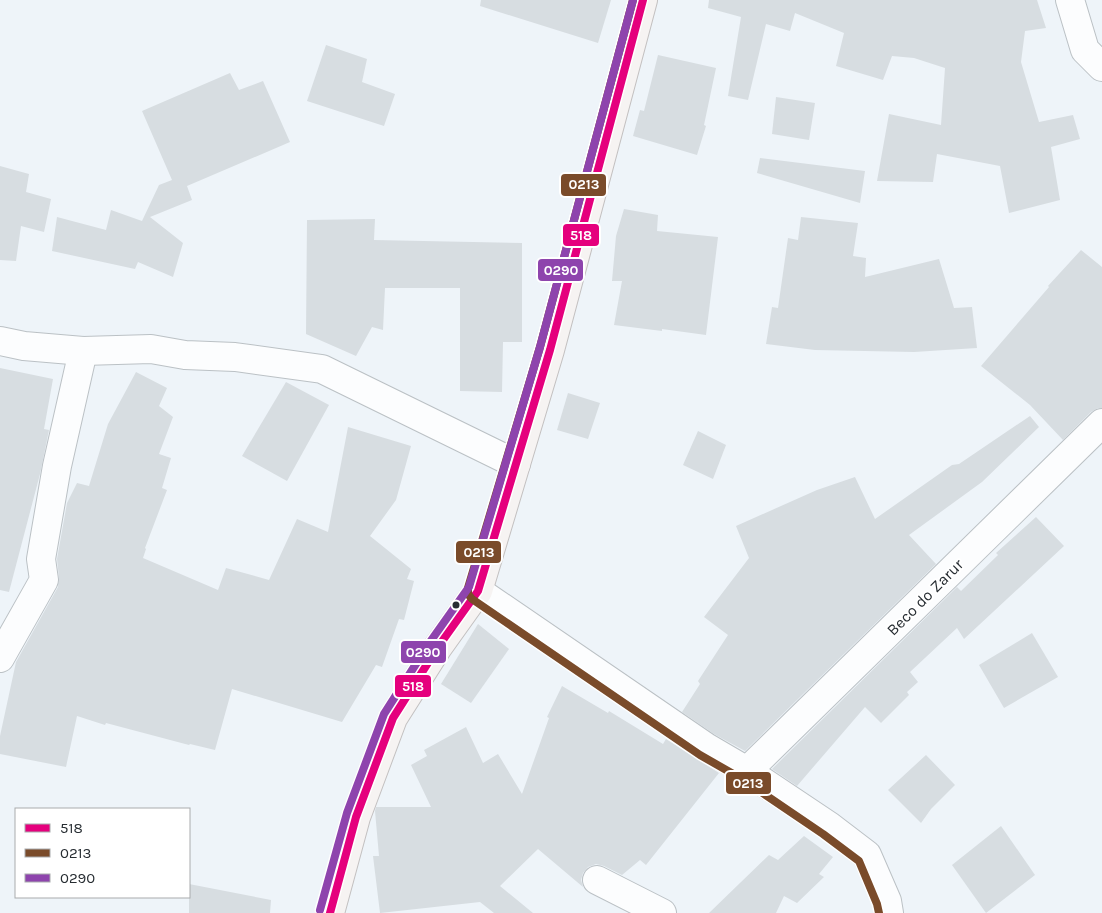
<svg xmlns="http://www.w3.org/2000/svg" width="1102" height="913" font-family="Karla,sans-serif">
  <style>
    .building { fill: #d7dde1 }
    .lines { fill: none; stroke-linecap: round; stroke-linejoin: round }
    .minor-casing { stroke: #bbc1c5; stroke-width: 30 }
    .major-casing { stroke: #c3c0c0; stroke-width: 30 }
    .minor { stroke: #fcfdfe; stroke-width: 28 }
    .major { stroke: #f6f3f2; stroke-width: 28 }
    .bus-1-casing { stroke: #fff; stroke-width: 11 }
    .bus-2-casing { stroke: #fff; stroke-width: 11 }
    .bus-3-casing { stroke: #fff; stroke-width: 11 }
    .bus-1 { stroke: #e5007d; stroke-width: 8 }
    .bus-2 { stroke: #7a4b2a; stroke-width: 8 }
    .bus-3 { stroke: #8e44ad; stroke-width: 8 }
    .bus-dot { fill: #272d32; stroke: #fff; stroke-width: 2 }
    .labels { text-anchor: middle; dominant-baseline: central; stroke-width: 4; stroke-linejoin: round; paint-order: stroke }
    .street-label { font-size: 16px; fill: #272d32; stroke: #fff }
    .line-badge { stroke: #fff; stroke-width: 2 }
    .badge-label { font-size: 14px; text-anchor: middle; font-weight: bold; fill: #fff }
  </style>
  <rect width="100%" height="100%" fill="#eef4f9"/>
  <g class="building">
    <polygon points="481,0 611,0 598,43 480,6"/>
    <polygon points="709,0 1037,0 1046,28 1025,31 1021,62 1039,122 1073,115 1080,139 1051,147 1060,200 1009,213 1000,166 937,154 933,182 877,181 889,114 941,125 945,68 914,58 892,56 883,80 836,66 844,33 795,13 790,31 766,24 748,100 728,96 741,17 708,8"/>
    <polygon points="326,45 367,59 362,82 395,94 384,126 307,101"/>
    <polygon points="658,55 716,68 704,125 706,126 697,155 633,136 640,110 644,111"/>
    <polygon points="230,73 239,90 263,81 290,142 187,186 192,200 150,217 183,243 173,277 138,262 135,269 52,251 57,217 106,230 111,210 142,221 159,185 172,180 142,111"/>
    <polygon points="776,97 815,103 809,140 772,134"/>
    <polygon points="760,158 865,171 860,203 757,173"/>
    <polygon points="0,166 29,174 26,192 51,199 44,232 21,226 16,261 0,260"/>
    <polygon points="624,209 658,215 657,231 718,237 706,335 662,329 662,331 614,325 622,281 612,281 616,236"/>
    <polygon points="801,217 858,223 853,256 866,258 865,277 939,259 954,308 972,307 977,348 914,352 815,350 766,344 772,307 778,308 788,238 798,240"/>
    <polygon points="375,219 374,240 522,243 522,342 503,342 502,392 460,391 460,288 385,288 383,330 372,327 356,356 306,334 307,220"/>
    <polygon points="1081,250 1102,267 1102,408 1098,408 1091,412 1063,440 1030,405 981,366 1049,287 1048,286"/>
    <polygon points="0,368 53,379 44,429 49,430 40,474 9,592 0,590"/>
    <polygon points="136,372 167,388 159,406 173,417 159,454 171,458 162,488 167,490 145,548 146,549 143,558 218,590 226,568 269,580 297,519 328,532 348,427 411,446 396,500 370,536 411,569 407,579 414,581 404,620 399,619 382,667 376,665 342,722 232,689 215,750 190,744 189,745 106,723 105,725 77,716 66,767 0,754 0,736 16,662 58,587 59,578 57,559 67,503 77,483 89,486 108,424"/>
    <polygon points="286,382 329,405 287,481 242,456"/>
    <polygon points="568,393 600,403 588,439 557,430"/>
    <polygon points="1030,416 1039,427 982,482 909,535 936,564 745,751 714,734 682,712 700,684 698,681 728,635 704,617 749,558 736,526 817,490 855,477 875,519 952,465 959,464"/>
    <polygon points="698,431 726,445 713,479 683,465"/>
    <polygon points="1036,517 1064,546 964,639 957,628 910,672 918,682 907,692 909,695 881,723 865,707 797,786 772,769 957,587 961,591 998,555 996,553"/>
    <polygon points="478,624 509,649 471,703 441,684"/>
    <polygon points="1032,633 1058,677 1004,708 979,665"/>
    <polygon points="562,686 608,713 609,711 663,744 666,739 719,773 646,865 640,860 622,875 604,866 596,864 588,867 583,873 581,880 583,887 538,849 500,886 533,913 494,913 480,902 380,913 373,856 379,856 375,811 376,807 431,807 411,765 427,756 424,750 466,727 483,763 498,754 522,794 549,718 547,717"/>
    <polygon points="926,755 955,785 931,809 921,823 888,790"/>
    <polygon points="1001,826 1035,875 986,913 952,865"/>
    <polygon points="804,836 833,857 819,874 824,877 797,903 784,896 776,913 709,913 769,855 778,860"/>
    <polygon points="189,884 271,900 270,913 189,913"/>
  </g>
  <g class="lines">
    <g class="minor-casing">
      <g id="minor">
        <polyline points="1070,0 1085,50 1102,67"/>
        <polyline points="0,341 24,346 83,351 151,349 185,355 235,357 322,369 516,464"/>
        <polyline points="478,591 706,747 747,771 829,826 867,855 887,901 889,913"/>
        <polyline points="0,658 44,580 41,559 57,466 83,351"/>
        <polyline points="747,771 1102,423"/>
        <polyline points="597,880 662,913"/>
      </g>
    </g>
    <g class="major-casing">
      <polyline id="major" points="330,913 356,817 393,718 438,647 478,591 550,350 643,0"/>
    </g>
    <use href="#minor" class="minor"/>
    <use href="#major" class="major"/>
    <g class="bus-1-casing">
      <polyline id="bus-1" points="330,913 356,817 393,718 438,647 478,591 550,350 643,0"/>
    </g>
    <g class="bus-2-casing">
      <polyline id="bus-2" points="633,0 540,347 468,588 468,594 472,599 700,755 742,779 823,834 859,861 877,904 879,913"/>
    </g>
    <g class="bus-3-casing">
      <polyline id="bus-3" points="320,910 347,813 384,714 430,642 469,587 540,347 633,0"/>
    </g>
    <use href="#bus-1" class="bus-1"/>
    <use href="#bus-2" class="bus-2"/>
    <use href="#bus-3" class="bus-3"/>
  </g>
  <circle class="bus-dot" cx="456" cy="605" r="4.5"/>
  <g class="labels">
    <g class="street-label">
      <text transform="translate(925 597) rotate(-45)">Beco do Zarur</text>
    </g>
  </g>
  <g class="line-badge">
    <rect x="560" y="173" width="47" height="24" rx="5" fill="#7a4b2a"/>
    <rect x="562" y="223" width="38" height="24" rx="5" fill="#e5007d"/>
    <rect x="537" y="258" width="47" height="24" rx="5" fill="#8e44ad"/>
    <rect x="455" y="540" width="47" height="24" rx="5" fill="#7a4b2a"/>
    <rect x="400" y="640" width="47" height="24" rx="5" fill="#8e44ad"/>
    <rect x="394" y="674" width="38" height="24" rx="5" fill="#e5007d"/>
    <rect x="725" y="771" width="47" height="24" rx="5" fill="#7a4b2a"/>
  </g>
  <g class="badge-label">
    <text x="584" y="189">0213</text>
    <text x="581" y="240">518</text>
    <text x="561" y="275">0290</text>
    <text x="479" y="557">0213</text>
    <text x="423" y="657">0290</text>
    <text x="413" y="691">518</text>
    <text x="748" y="788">0213</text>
  </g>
  <rect x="15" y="808" width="175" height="90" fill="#ffffff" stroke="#a9abad"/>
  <rect x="25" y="824" width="25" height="8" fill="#e5007d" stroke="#a9abad"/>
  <text x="60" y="833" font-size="15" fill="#272d32">518</text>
  <rect x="25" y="849" width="25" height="8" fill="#7a4b2a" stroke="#a9abad"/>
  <text x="60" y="858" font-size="15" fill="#272d32">0213</text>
  <rect x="25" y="874" width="25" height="8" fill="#8e44ad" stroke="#a9abad"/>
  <text x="60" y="883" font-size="15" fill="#272d32">0290</text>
</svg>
